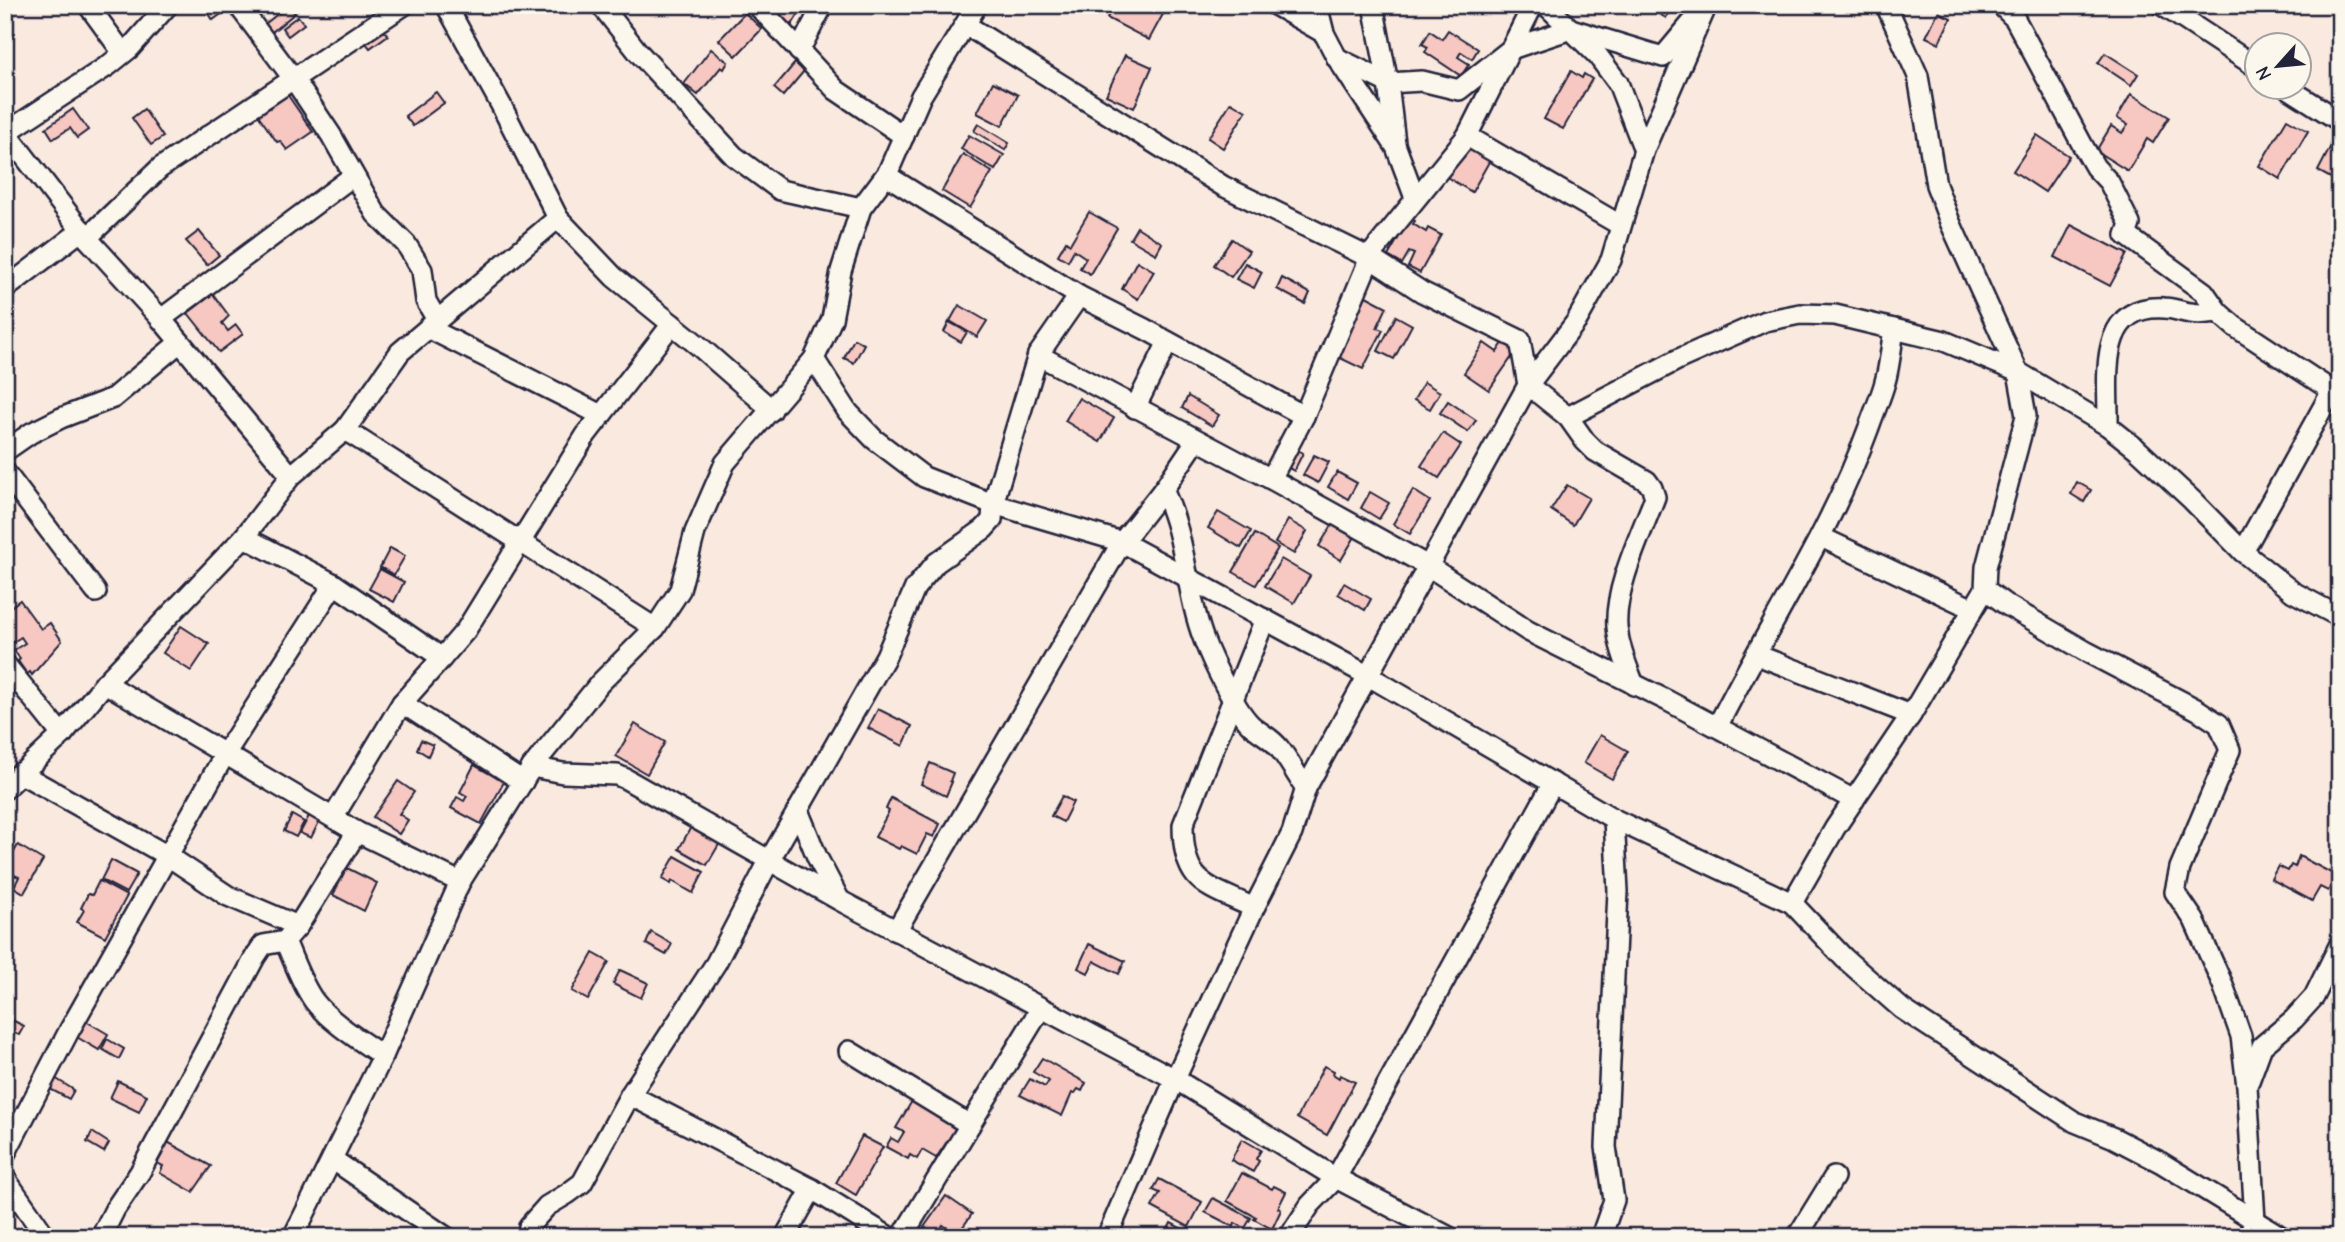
<svg xmlns="http://www.w3.org/2000/svg" width="2345" height="1242" font-family="'Comic Neue',sans-serif">
  <style>
    .building { fill: #f7c7c1; stroke: #22223b; stroke-width: 2 }
    .lines { fill: none; stroke-linecap: round; stroke-linejoin: round }
    .street-casing { stroke: #22223b; stroke-width: 24 }
    .street { stroke: #fbf7ec; stroke-width: 19 }
  </style>
  <rect width="100%" height="100%" fill="#fae9df"/>
  <filter id="ink" filterUnits="userSpaceOnUse"><feTurbulence type="fractalNoise" baseFrequency=".0143" numOctaves="2"/><feDisplacementMap in="SourceGraphic" scale="14" xChannelSelector="R" yChannelSelector="G"/><feConvolveMatrix kernelMatrix="1 2 1 2 8 2 1 2 1" color-interpolation-filters="sRGB"/></filter>
  <g filter="url(#ink)">
    <g class="building">
      <polygon points="211,5 219,5 224,12 213,20 206,9"/>
      <polygon points="289,5 295,13 272,32 265,24"/>
      <polygon points="785,5 804,5 792,25 778,17"/>
      <polygon points="1113,5 1168,5 1149,40 1107,18"/>
      <polygon points="1643,5 1673,5 1666,18"/>
      <polygon points="1938,12 1951,18 1939,43 1926,37"/>
      <polygon points="745,13 762,29 736,56 719,40"/>
      <polygon points="298,16 304,24 288,36 282,28"/>
      <polygon points="380,26 388,35 370,48 363,39"/>
      <polygon points="1448,30 1478,49 1472,59 1461,52 1458,57 1469,64 1461,76 1425,52 1428,47 1422,44 1430,31 1442,39"/>
      <polygon points="711,49 728,62 724,69 721,67 698,95 684,84"/>
      <polygon points="2105,53 2138,74 2131,85 2098,63"/>
      <polygon points="1125,55 1152,67 1134,108 1106,95"/>
      <polygon points="795,63 804,71 783,96 774,88"/>
      <polygon points="1571,71 1582,78 1584,74 1592,79 1563,129 1544,119"/>
      <polygon points="993,82 1018,95 1002,126 977,113"/>
      <polygon points="285,91 313,132 287,150 280,141 277,142 256,112"/>
      <polygon points="436,92 444,103 413,126 405,116"/>
      <polygon points="2131,94 2169,117 2153,143 2147,139 2128,171 2096,151 2111,126 2122,133 2128,125 2117,118"/>
      <polygon points="1231,102 1246,111 1223,148 1208,138"/>
      <polygon points="73,109 88,130 77,138 70,128 53,139 46,128"/>
      <polygon points="144,109 163,137 151,145 132,118"/>
      <polygon points="2287,119 2308,131 2280,179 2259,166"/>
      <polygon points="978,124 1009,143 1005,150 974,131"/>
      <polygon points="969,135 1004,155 995,170 961,149"/>
      <polygon points="2037,135 2069,156 2045,192 2013,171"/>
      <polygon points="2333,142 2340,146 2340,183 2318,171"/>
      <polygon points="1462,145 1490,160 1472,192 1445,176"/>
      <polygon points="963,154 992,172 970,208 942,191"/>
      <polygon points="1089,212 1117,228 1090,274 1080,268 1086,258 1074,250 1068,261 1058,255 1066,241 1070,244"/>
      <polygon points="1410,218 1415,221 1413,224 1426,232 1428,228 1441,235 1420,273 1408,267 1414,254 1409,252 1402,264 1388,256"/>
      <polygon points="2071,225 2127,254 2110,286 2055,257"/>
      <polygon points="1137,227 1162,243 1156,254 1130,239"/>
      <polygon points="199,231 219,255 207,265 186,241"/>
      <polygon points="1232,239 1249,251 1231,277 1214,265"/>
      <polygon points="1137,261 1154,271 1138,299 1122,289"/>
      <polygon points="1245,263 1262,272 1254,288 1236,279"/>
      <polygon points="1282,278 1310,293 1305,304 1277,289"/>
      <polygon points="213,294 229,316 222,323 228,331 236,325 243,334 219,352 188,313"/>
      <polygon points="1366,296 1387,307 1377,328 1383,330 1363,369 1336,356"/>
      <polygon points="959,305 987,321 977,337 950,321"/>
      <polygon points="1396,316 1412,325 1394,359 1378,351"/>
      <polygon points="949,322 967,332 961,342 944,332"/>
      <polygon points="854,339 864,344 854,363 844,358"/>
      <polygon points="1484,343 1497,352 1503,343 1516,351 1489,390 1464,373"/>
      <polygon points="1424,382 1440,392 1430,409 1414,400"/>
      <polygon points="1188,396 1219,415 1212,426 1182,408"/>
      <polygon points="1079,398 1114,418 1100,442 1065,421"/>
      <polygon points="1448,401 1476,420 1468,432 1440,413"/>
      <polygon points="1443,433 1461,445 1439,478 1421,466"/>
      <polygon points="1290,446 1303,453 1294,471 1281,464"/>
      <polygon points="1314,455 1329,462 1318,483 1303,475"/>
      <polygon points="1337,472 1357,483 1348,499 1328,487"/>
      <polygon points="2077,482 2091,490 2084,502 2071,494"/>
      <polygon points="1567,485 1589,498 1573,525 1551,510"/>
      <polygon points="1413,490 1430,501 1410,534 1393,524"/>
      <polygon points="1370,492 1389,503 1379,519 1361,508"/>
      <polygon points="1218,512 1251,531 1241,548 1208,528"/>
      <polygon points="1288,520 1307,531 1294,554 1275,543"/>
      <polygon points="1334,522 1356,535 1341,560 1319,546"/>
      <polygon points="1255,534 1278,548 1256,585 1233,572"/>
      <polygon points="390,548 405,556 394,575 380,567"/>
      <polygon points="1281,559 1310,576 1294,603 1265,586"/>
      <polygon points="380,569 404,582 394,602 369,589"/>
      <polygon points="1344,583 1371,599 1365,610 1338,594"/>
      <polygon points="20,600 41,629 50,623 62,641 32,675 30,672 27,674 18,661 20,659 14,650 25,643 21,637 10,644 5,638 5,611"/>
      <polygon points="181,626 209,644 191,671 163,653"/>
      <polygon points="878,709 912,726 903,746 868,728"/>
      <polygon points="635,724 665,742 647,774 616,756"/>
      <polygon points="1600,735 1628,751 1612,779 1584,763"/>
      <polygon points="421,740 433,745 428,756 417,749"/>
      <polygon points="930,763 953,773 950,781 952,782 946,796 921,784"/>
      <polygon points="474,765 504,782 481,824 451,808 457,797 464,801 467,796 460,792"/>
      <polygon points="398,781 414,792 399,814 408,820 399,834 373,817"/>
      <polygon points="1062,796 1073,802 1063,822 1051,816"/>
      <polygon points="891,798 940,824 934,837 927,834 917,854 901,846 899,849 875,837 889,811 886,809"/>
      <polygon points="311,812 321,818 311,838 300,833"/>
      <polygon points="292,815 304,822 296,837 284,831"/>
      <polygon points="692,825 721,841 707,865 679,849"/>
      <polygon points="18,845 43,860 24,893 14,887 19,877 12,874 7,883 5,882 5,868"/>
      <polygon points="675,856 704,872 693,893 672,881 671,884 662,879"/>
      <polygon points="2299,856 2337,876 2328,891 2320,887 2312,901 2271,879 2278,866 2288,871 2291,865 2295,867"/>
      <polygon points="111,860 137,874 126,893 101,880"/>
      <polygon points="347,868 377,883 364,911 333,895"/>
      <polygon points="99,881 127,896 105,937 77,922 84,910 81,908 88,894 92,895"/>
      <polygon points="651,932 672,944 666,955 646,944"/>
      <polygon points="1089,944 1125,961 1119,974 1094,961 1088,973 1078,968"/>
      <polygon points="593,953 609,962 588,1000 572,991"/>
      <polygon points="620,970 648,983 641,998 613,984"/>
      <polygon points="6,1017 24,1026 19,1035 5,1028"/>
      <polygon points="84,1020 108,1034 99,1050 75,1036"/>
      <polygon points="107,1039 124,1049 119,1059 102,1049"/>
      <polygon points="1042,1058 1086,1083 1082,1091 1078,1089 1075,1093 1072,1093 1062,1116 1020,1095 1030,1079 1045,1087 1049,1081 1033,1072"/>
      <polygon points="1324,1066 1334,1071 1333,1074 1339,1078 1340,1075 1355,1082 1327,1135 1297,1118"/>
      <polygon points="55,1078 74,1090 69,1099 50,1089"/>
      <polygon points="118,1081 147,1095 139,1112 110,1098"/>
      <polygon points="912,1101 957,1127 936,1158 922,1150 917,1159 910,1155 908,1159 886,1147 891,1138 898,1142 904,1132 896,1128"/>
      <polygon points="92,1132 109,1143 104,1152 87,1142"/>
      <polygon points="862,1136 883,1147 856,1195 836,1183"/>
      <polygon points="162,1139 211,1166 193,1192 160,1173 163,1166 157,1163 163,1153 157,1149"/>
      <polygon points="1242,1139 1261,1150 1256,1159 1259,1161 1253,1172 1231,1160"/>
      <polygon points="1242,1173 1272,1189 1274,1186 1286,1192 1278,1208 1281,1210 1272,1229 1254,1219 1256,1217 1227,1201"/>
      <polygon points="1159,1179 1202,1202 1189,1227 1152,1207 1160,1193 1153,1190"/>
      <polygon points="946,1196 972,1214 957,1235 943,1225 935,1237 932,1237 922,1230"/>
      <polygon points="1213,1198 1251,1218 1245,1228 1235,1223 1234,1227 1205,1212"/>
      <polygon points="1171,1223 1190,1233 1187,1237 1164,1237"/>
    </g>
    <g class="lines">
      <g class="street-casing">
        <g id="street">
          <polyline points="88,5 123,53"/>
          <polyline points="238,5 293,78 331,135 376,214 406,244 422,270 426,301 437,320"/>
          <polyline points="446,5 501,105 558,218 614,277 699,346 772,410"/>
          <polyline points="601,5 638,52 734,156 780,190 861,208"/>
          <polyline points="757,5 836,90 904,136"/>
          <polyline points="1275,5 1324,33"/>
          <polyline points="1317,5 1324,33 1337,58 1396,147 1415,198"/>
          <polyline points="1373,5 1388,83 1395,143"/>
          <polyline points="1546,5 1598,56 1618,83 1644,150"/>
          <polyline points="1886,5 1918,76 1936,185 1950,222 2018,372 2026,416 1986,567 1985,589 2005,604 2087,652 2198,710 2219,724 2230,750 2180,868 2175,892 2194,920 2223,985 2241,1036 2247,1086 2255,1221 2248,1237"/>
          <polyline points="2001,5 2015,19 2083,146 2095,167 2109,182 2130,224 2126,235 2204,292 2218,312 2234,326 2340,396"/>
          <polyline points="2162,5 2258,68"/>
          <polyline points="966,25 1223,186 1370,258 1422,292 1520,340 1528,385 1568,417 1679,359 1765,321 1800,314 1835,315 1944,341 2018,372 2108,426 2137,449 2192,500 2243,552 2293,592 2340,617"/>
          <polyline points="799,51 823,5"/>
          <polyline points="1337,58 1388,83 1422,81 1459,90 1511,49 1571,29 1663,57 1694,20"/>
          <polyline points="2288,88 2340,121"/>
          <polyline points="5,131 87,238 161,319 291,476"/>
          <polyline points="7,132 109,65 130,48 168,5"/>
          <polyline points="1467,136 1620,225"/>
          <polyline points="886,175 1079,296 1145,329 1304,416"/>
          <polyline points="87,238 160,168 404,5"/>
          <polyline points="5,289 82,230"/>
          <polyline points="161,319 353,176"/>
          <polyline points="428,328 601,415"/>
          <polyline points="1038,355 1271,479 1428,566 1528,631 1668,701 1854,800"/>
          <polyline points="814,359 848,412 874,439 924,477 993,504 1122,542 1367,675 1614,819 1792,903 1844,958 1902,1009 2075,1122 2114,1138 2160,1162 2282,1237"/>
          <polyline points="1135,408 1168,342"/>
          <path d="M1568,417L1585,441L1595,451L1647,481L1652,488L1655,497C1641,534 1614,589 1617,627C1619,648 1627,666 1634,685"/>
          <path d="M2108,426C2109,380 2095,304 2164,308C2173,308 2182,312 2191,313C2200,315 2209,313 2218,312"/>
          <polyline points="345,430 400,352 558,218"/>
          <polyline points="5,451 31,433 61,418 113,398 180,342"/>
          <polyline points="5,472 96,592"/>
          <polyline points="1271,479 1304,416 1372,253 1467,136 1533,5"/>
          <path d="M1163,490C1187,538 1185,591 1204,640C1212,661 1235,709 1250,724C1259,733 1272,738 1279,748C1290,761 1296,775 1306,788"/>
          <polyline points="1821,537 1973,609"/>
          <polyline points="2243,552 2332,391"/>
          <polyline points="1757,655 1911,715"/>
          <polyline points="442,658 466,630 586,435 672,324"/>
          <polyline points="5,664 62,735"/>
          <polyline points="105,683 357,832 460,882"/>
          <polyline points="402,703 523,782"/>
          <path d="M1717,727C1767,627 1830,534 1869,427C1874,412 1881,397 1885,382C1890,365 1891,347 1894,329"/>
          <polyline points="532,767 563,773 617,775 626,779 839,900 1175,1079 1336,1178 1310,1205 1289,1237"/>
          <polyline points="20,773 168,856 228,896 298,926"/>
          <polyline points="5,789 62,735 105,683 244,537 291,476 345,430 655,628"/>
          <polyline points="798,810 817,857 839,899"/>
          <polyline points="334,816 402,703 442,658 334,584"/>
          <polyline points="1792,903 1835,828 1911,715 1985,589"/>
          <path d="M1254,908C1206,885 1183,885 1183,825L1265,619"/>
          <polyline points="896,931 1122,542 1163,490 1196,441"/>
          <path d="M285,941C294,961 301,983 314,1001C330,1022 361,1041 383,1056"/>
          <polyline points="849,1051 970,1125"/>
          <polyline points="2249,1081 2262,1046 2294,1019 2314,997 2340,944"/>
          <polyline points="630,1095 812,1189 889,1237"/>
          <polyline points="5,1154 69,1031 225,754 334,584 244,537"/>
          <polyline points="332,1159 446,1237"/>
          <polyline points="5,1178 46,1237"/>
          <polyline points="101,1237 115,1209 140,1172 255,957 263,945 285,941 298,926 357,832"/>
          <polyline points="293,1237 383,1056 460,882 532,767 600,683 655,628 680,590 695,532 725,463 814,359 832,319 841,271 861,208 888,172 921,96 977,5"/>
          <polyline points="528,1237 529,1226 547,1206 567,1194 582,1183 630,1095 716,963 769,861 886,656 915,588 936,563 984,529 992,520 993,504 1038,355 1079,296"/>
          <polyline points="785,1237 812,1189"/>
          <polyline points="902,1237 1041,1008"/>
          <polyline points="1107,1237 1175,1079 1254,908 1292,833 1306,788 1528,385 1576,322 1611,260 1644,150 1707,5"/>
          <polyline points="1449,1237 1336,1178 1553,783"/>
          <polyline points="1601,1237 1614,1200 1606,1147 1618,891 1614,819"/>
          <polyline points="1797,1237 1834,1177"/>
        </g>
      </g>
      <use href="#street" class="street"/>
    </g>
  </g>
  <rect width="2345" height="1242" fill="none" stroke="#fbf7ec" stroke-width="28"/>
  <rect x="14" y="14" width="2317" height="1214" fill="none" stroke="#22223b" stroke-width="2.5" filter="url(#ink)"/>
  <g transform="translate(2278 66) rotate(243)"><circle r="33" fill="#fbf7ec" stroke="#a4a2a5" stroke-width="2"/>
  <path d="M0-5L12 26L0 18L-12 26Z" fill="#22223b"/>
  <text y="-10" font-size="19" font-weight="bold" text-anchor="middle" fill="#22223b">N</text>
  </g>
</svg>
